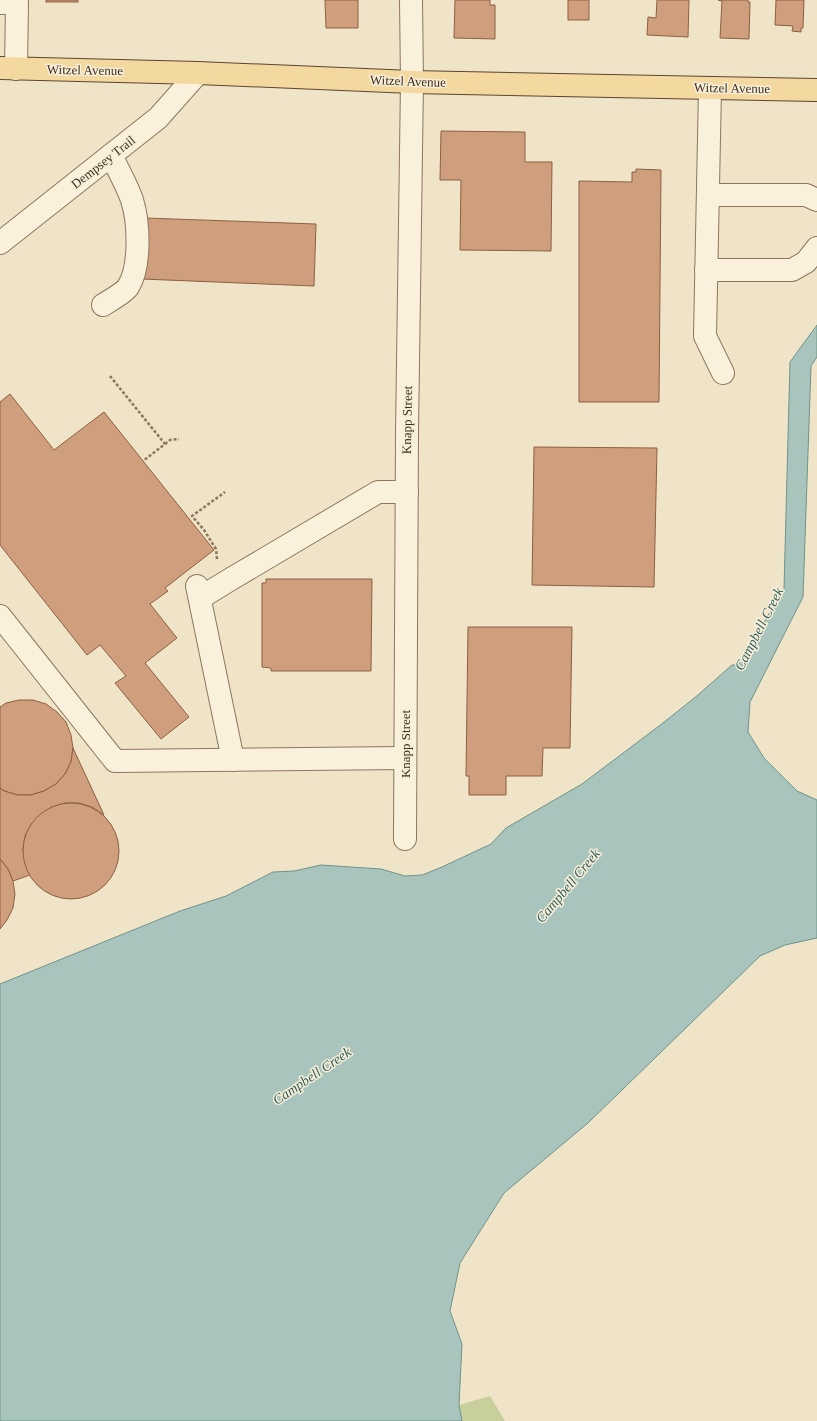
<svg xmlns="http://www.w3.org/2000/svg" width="817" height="1421" font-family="'Times New Roman',serif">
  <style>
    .green { fill: #c9cf9b }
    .water { fill: #a9c4bc; stroke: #6f938a }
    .building { fill: #cf9f7d; stroke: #8d5f41 }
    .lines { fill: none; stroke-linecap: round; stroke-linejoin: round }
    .minor-casing { stroke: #8d765c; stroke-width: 24 }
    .major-casing { stroke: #5b4430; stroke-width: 24 }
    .path { stroke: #8d765c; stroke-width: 2.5; stroke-dasharray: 3 2; stroke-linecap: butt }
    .minor { stroke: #faf1dc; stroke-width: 22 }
    .major { stroke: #f3d9a0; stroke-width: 22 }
    .labels { text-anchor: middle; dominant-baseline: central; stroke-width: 3; stroke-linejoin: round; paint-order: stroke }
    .street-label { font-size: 13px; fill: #3d2e20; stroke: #f7eed8 }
    .water-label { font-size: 14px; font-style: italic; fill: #2f5d5a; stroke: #f7eed8 }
  </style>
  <rect width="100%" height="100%" fill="#f0e4c8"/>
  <polygon class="green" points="490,1396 505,1421 462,1421 459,1405"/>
  <polygon class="water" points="817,325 817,357 811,366 803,597 750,702 748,732 764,758 797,791 817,800 817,938 785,945 760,956 588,1123 504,1193 460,1263 450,1311 462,1344 459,1405 462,1421 0,1421 0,984 180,911 226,896 273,872 294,871 321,865 381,869 405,876 422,875 442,867 491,844 506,828 582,784 663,723 698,695 732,665 738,665 784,589 790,362"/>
  <g class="building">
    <rect x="46" y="0" width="32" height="2"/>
    <polygon points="325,0 358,0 358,28 326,28"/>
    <polygon points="455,0 490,0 490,5 495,5 495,39 454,38"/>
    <rect x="568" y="0" width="21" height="20"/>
    <polygon points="657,0 689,0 688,37 647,35 648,17 656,18"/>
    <polygon points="718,0 748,0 748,2 750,2 749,39 720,38 722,1"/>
    <polygon points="776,0 804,0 803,28 801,28 801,32 792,31 793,26 775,25"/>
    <polygon points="441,131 525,132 525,162 552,162 551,251 460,250 461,180 440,180"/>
    <polygon points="636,169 661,170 659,402 579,402 579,181 632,182 632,172 636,172"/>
    <polygon points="145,218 316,224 314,286 142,279"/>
    <polygon points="10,394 54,450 104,412 214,550 165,588 168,591 150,604 177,638 145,663 189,717 161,739 115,683 126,676 100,645 87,655 0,545 0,402"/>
    <polygon points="534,447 657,448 654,587 532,585"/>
    <polygon points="266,579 372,579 371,671 271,671 271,668 262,667 262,583 266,583"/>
    <polygon points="468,627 572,627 570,748 543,748 542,776 506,776 506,795 469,795 469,776 466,776"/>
    <polygon points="19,700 33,700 46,704 57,712 66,722 71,735 73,748 71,762 65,774 56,784 44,791 31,795 18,795 4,791 0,788 0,707 6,703"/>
    <polygon points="73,748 104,815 92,807 79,803 65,803 52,807 41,814 31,824 25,836 23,850 25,863 30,875 13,881 8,869 0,859 0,788 4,791 18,795 31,795 44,791 56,784 65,774 71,762"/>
    <circle cx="71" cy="851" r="48"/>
    <polygon points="0,859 8,869 13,881 15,894 13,908 7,920 0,929"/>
  </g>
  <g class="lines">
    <g class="minor-casing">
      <g id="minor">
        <polyline points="0,3 17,3 16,69"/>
        <polyline points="710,88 705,336 723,373"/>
        <polyline points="708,195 806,195 817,200"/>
        <polyline points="0,243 158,118 198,73"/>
        <polyline points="706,270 792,270 806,262 817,248"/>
        <path d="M103,305C109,301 124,293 128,287C141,267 139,222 132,200C127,185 118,170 111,155"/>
        <polyline points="197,586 233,760"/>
        <polyline points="200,598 231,579 378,492 407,492"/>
        <polyline points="0,616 115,761 405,758"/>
        <polyline points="405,839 407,433 412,82 411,0"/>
      </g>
    </g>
    <g class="major-casing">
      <polyline id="major" points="0,68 198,73 412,82 817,90"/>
    </g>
    <g class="path">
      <polyline points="110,376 165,444 143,461"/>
      <polyline points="165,444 170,440 179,439"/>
      <polyline points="217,559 216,549 204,530 192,516 225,492"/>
    </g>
    <use href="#minor" class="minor"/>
    <use href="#major" class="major"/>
  </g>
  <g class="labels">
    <g class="street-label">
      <text transform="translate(85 70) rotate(1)">Witzel Avenue</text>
      <text transform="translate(408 81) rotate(2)">Witzel Avenue</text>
      <text transform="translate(732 88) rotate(1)">Witzel Avenue</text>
      <text transform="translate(103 162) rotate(-38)">Dempsey Trail</text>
      <text transform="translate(407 420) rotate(-89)">Knapp Street</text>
      <text transform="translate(405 744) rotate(-90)">Knapp Street</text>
    </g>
    <g class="water-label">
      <text transform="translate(759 629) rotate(-63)">Campbell Creek</text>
      <text transform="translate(568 886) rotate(-50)">Campbell Creek</text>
      <text transform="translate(312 1076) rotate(-34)">Campbell Creek</text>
    </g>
  </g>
</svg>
